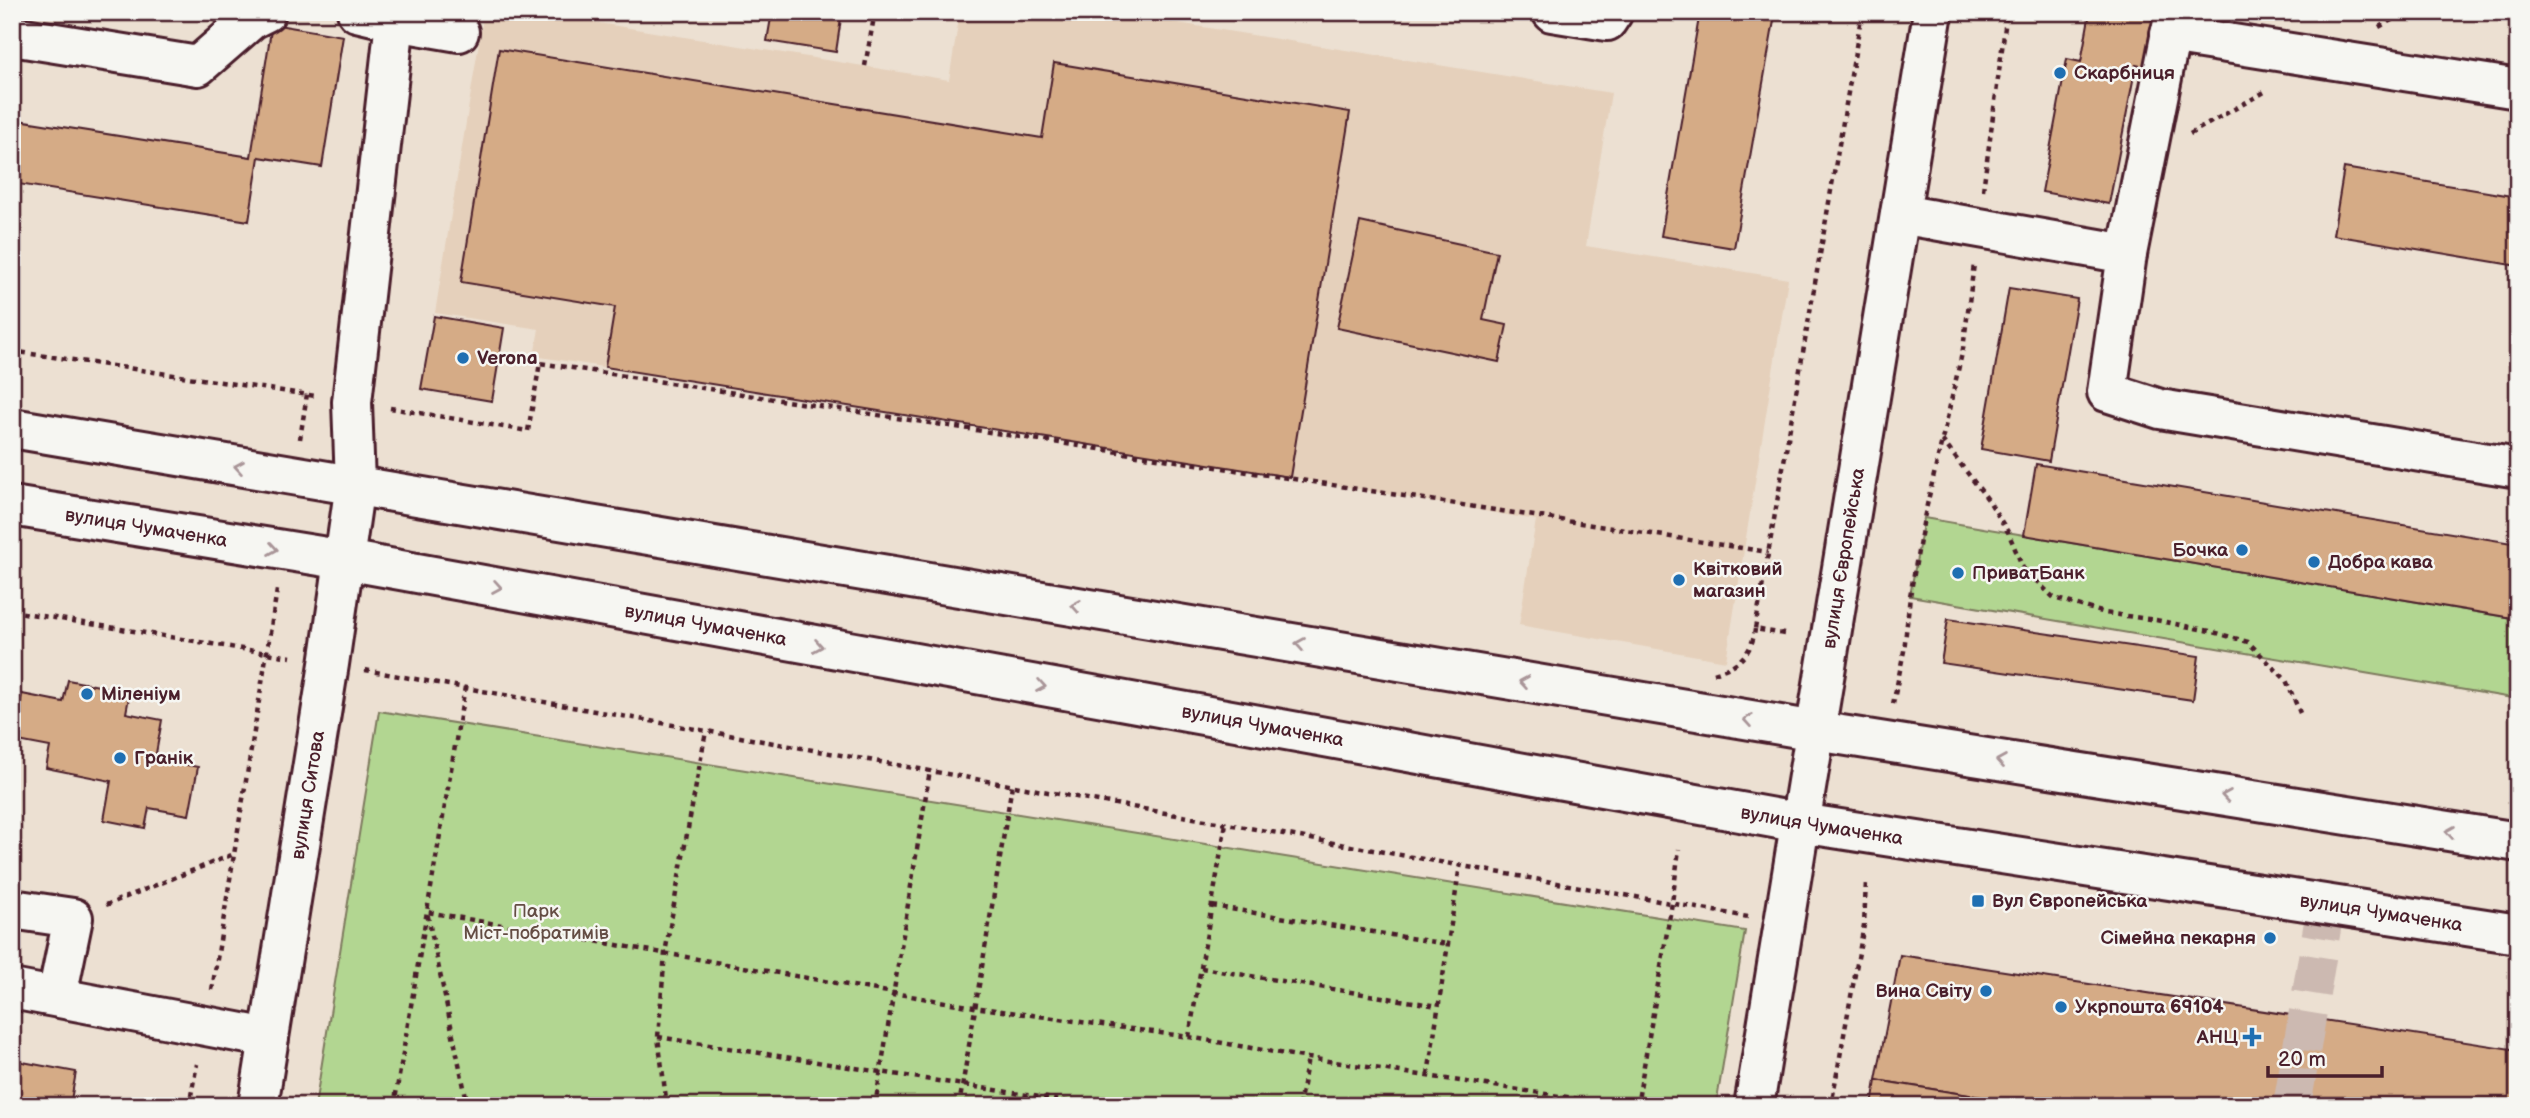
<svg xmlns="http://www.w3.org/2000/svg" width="2530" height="1118" font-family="'Balsamiq Sans',sans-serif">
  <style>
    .built { fill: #e5d0bb }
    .green { fill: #b2d691; stroke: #7e7a5e; stroke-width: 2 }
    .building { fill: #d5ab86; stroke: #4a1f2b; stroke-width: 2 }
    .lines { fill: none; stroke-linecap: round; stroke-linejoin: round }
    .minor-tunnel { stroke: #ccb9b1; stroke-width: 38; stroke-dasharray: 38 19; stroke-linecap: butt }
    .minor-casing { stroke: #4a1f2b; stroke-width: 44 }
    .path { stroke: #4a1f2b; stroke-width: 4.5; stroke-dasharray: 5 5; stroke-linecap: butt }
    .minor { stroke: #f6f6f2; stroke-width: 38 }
    .oneway { stroke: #a99598 }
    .poi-dot { fill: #1f6fb2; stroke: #f6f6f2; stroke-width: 2.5 }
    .labels { text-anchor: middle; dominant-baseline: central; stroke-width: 5; stroke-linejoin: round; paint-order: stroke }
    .poi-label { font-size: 19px; font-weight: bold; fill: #4a1f2b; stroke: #f6f6f2; text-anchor: start }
    .street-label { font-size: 19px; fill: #4a1f2b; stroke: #f6f6f2 }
    .park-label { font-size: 19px; fill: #644d44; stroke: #f6f6f2 }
  </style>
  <rect width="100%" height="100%" fill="#ece0d2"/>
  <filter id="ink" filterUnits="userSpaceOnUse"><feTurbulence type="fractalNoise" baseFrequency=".0143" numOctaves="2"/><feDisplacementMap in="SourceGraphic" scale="14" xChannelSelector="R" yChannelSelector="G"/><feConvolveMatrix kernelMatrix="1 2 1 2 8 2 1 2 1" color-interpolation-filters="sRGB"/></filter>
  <g filter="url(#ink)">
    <polygon class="built" points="484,12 531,12 949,80 960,12 1110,12 1611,93 1586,246 1788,279 1726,661 1519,625 1536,520 1290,477 534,356 539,329 435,313"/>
    <g class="green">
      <polygon points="1924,518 2518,619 2518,699 1910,596"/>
      <polygon points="379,711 1745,931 1716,1106 315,1106"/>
    </g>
    <g class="building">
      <polygon points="772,12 842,12 836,52 767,41"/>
      <polygon points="1700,12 1759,12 1775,15 1734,248 1661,236"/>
      <polygon points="2090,12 2159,12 2149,68 2136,65 2109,204 2042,192 2067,59 2081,62"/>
      <polygon points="272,24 343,36 322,167 259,157 249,221 12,183 12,119 251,157"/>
      <polygon points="499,49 1042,138 1054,63 1350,112 1290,477 605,367 615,307 461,282"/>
      <polygon points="2344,168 2518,197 2518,266 2333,235"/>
      <polygon points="1360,222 1497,252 1483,320 1507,325 1499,362 1337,328"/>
      <polygon points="2009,288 2077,299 2049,461 1981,449"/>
      <polygon points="434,316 504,328 492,401 421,389"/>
      <polygon points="2036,464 2518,544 2518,619 2024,535"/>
      <polygon points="1948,619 2199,656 2193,700 1941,663"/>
      <polygon points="68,680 130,692 126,713 162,720 155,759 198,767 189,815 149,808 145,828 104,820 111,781 46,768 50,747 13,740 22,694 63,702"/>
      <polygon points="1900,955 2518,1050 2518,1106 2038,1106 1876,1080"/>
      <polygon points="12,1060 76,1072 70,1106 12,1106"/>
      <polygon points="1876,1080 1969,1095 1967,1106 1872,1106"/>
    </g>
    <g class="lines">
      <polyline class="minor-tunnel" points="2292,1106 2326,905"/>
      <g class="minor-casing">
        <g id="minor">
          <polyline points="1552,12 1607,21 1613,12"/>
          <polyline points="395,21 459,32"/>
          <polyline points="2170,34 2518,89"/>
          <polyline points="12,36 198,66 252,19 266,12"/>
          <polyline points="1900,214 2127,254 2107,392 2160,409 2518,468"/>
          <polyline points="2127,254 2175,12"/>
          <polyline points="12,428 1816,731 2518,842"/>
          <path id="s1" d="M12,506L345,560L1801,823L2518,934"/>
          <polyline points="12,909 73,918 57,996"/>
          <polyline points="12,989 269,1038"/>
          <path id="s2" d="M258,1106L329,664L355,484L352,402L395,21L357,12"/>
          <path id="s3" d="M1754,1106L1933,12"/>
        </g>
      </g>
      <g class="path">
        <polyline points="2379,27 2406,12"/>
        <polyline points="865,66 875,12"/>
        <polyline points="2190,134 2268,90"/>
        <polyline points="1983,190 2007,12"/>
        <polyline points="12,351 316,396"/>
        <polyline points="390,408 528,431 540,363 1768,552"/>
        <polyline points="300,439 307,394"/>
        <polyline points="1942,440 1989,501 2008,532 2023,568 2054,598 2105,613 2156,620 2210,631 2248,642 2286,680 2300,713"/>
        <polyline points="12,611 291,657"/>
        <polyline points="1784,634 1755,629 1862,12"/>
        <polyline points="365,670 1748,917"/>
        <path d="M1714,673C1738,666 1752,654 1755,629"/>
        <polyline points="1893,704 1904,651 1910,596 1924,518 1963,349 1974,264"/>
        <polyline points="106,905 234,854"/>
        <polyline points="1212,906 1447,944"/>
        <polyline points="1201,968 1438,1006"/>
        <polyline points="212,990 277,590"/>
        <polyline points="658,1037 1097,1106"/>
        <polyline points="1189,1037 1226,823"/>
        <polyline points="1428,1075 1460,865"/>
        <polyline points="189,1106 197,1064"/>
        <polyline points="394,1106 465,687"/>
        <polyline points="468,1106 427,912 974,1007 1189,1037 1308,1058 1626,1106"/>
        <polyline points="667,1106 658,1037 665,953 706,731"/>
        <polyline points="875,1106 930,770"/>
        <polyline points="959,1106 1012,785"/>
        <polyline points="1299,1106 1308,1058"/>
        <polyline points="1637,1106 1672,903 1679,849"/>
        <polyline points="1831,1106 1864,925 1866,881"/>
      </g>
      <use href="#minor" class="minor"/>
    </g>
    <defs><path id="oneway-chevron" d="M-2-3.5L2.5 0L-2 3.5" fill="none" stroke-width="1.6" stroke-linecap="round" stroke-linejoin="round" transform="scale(1.75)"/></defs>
    <g class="oneway">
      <use href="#oneway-chevron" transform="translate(239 467) rotate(-170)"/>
      <use href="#oneway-chevron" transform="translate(273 549) rotate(9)"/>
      <use href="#oneway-chevron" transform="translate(497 587) rotate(10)"/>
      <use href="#oneway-chevron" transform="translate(1076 606) rotate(-170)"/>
      <use href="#oneway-chevron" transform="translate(1300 644) rotate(-170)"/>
      <use href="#oneway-chevron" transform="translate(818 646) rotate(10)"/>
      <use href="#oneway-chevron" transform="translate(1524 682) rotate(-170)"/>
      <use href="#oneway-chevron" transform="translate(1041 686) rotate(10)"/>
      <use href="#oneway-chevron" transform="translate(1748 720) rotate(-170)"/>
      <use href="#oneway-chevron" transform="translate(2001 761) rotate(-171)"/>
      <use href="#oneway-chevron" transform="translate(2226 796) rotate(-171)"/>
      <use href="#oneway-chevron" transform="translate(2450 832) rotate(-171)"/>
    </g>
  </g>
  <g class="poi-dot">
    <circle cx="2060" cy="73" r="7"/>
    <circle cx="463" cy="358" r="7"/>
    <circle cx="2242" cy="550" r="7"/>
    <circle cx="2314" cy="562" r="7"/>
    <circle cx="1958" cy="573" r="7"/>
    <circle cx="1679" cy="580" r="7"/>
    <circle cx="87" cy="694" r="7"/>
    <circle cx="120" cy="758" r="7"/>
    <rect x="1971" y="894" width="14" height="14" rx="3.5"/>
    <circle cx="2270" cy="938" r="7"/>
    <circle cx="1986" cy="991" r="7"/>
    <circle cx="2061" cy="1007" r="7"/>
    <path d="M2248.5 1026.5h7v7h7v7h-7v7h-7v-7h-7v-7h7z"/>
  </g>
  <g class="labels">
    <g class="poi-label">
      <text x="2074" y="73">Скарбниця</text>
      <text x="477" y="358">Verona</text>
      <text x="2228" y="550" text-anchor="end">Бочка</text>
      <text x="2328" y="562">Добра кава</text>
      <text x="1693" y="569">Квітковий<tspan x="1693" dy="22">магазин</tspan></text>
      <text x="1972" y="573">ПриватБанк</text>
      <text x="101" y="694">Міленіум</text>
      <text x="134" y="758">Гранік</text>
      <text x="1992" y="901">Вул Європейська</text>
      <text x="2256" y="938" text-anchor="end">Сімейна пекарня</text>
      <text x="1972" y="991" text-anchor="end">Вина Світу</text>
      <text x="2075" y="1007">Укрпошта 69104</text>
      <text x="2238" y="1037" text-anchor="end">АНЦ</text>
    </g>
    <g class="street-label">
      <text stroke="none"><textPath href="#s1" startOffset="136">вулиця Чумаченка</textPath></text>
      <text stroke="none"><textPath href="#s3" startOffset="555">вулиця Європейська</textPath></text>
      <text stroke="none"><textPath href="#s1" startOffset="704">вулиця Чумаченка</textPath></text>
      <text stroke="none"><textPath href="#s1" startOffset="1270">вулиця Чумаченка</textPath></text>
      <text stroke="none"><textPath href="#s2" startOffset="315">вулиця Ситова</textPath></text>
      <text stroke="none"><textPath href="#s1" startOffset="1838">вулиця Чумаченка</textPath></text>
      <text stroke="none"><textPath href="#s1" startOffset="2404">вулиця Чумаченка</textPath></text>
    </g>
    <g class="park-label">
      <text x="536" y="911">Парк<tspan x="536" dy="22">Міст-побратимів</tspan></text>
    </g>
  </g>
  <rect width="2530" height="1118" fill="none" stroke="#f6f6f2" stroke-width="42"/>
  <rect x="21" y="21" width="2488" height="1076" fill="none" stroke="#4a1f2b" stroke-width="2.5" filter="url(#ink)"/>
  <path d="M2268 1066v10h114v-10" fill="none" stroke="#4a1f2b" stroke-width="3.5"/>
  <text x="2278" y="1066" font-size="21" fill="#4a1f2b" stroke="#f6f6f2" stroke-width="5" paint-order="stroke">20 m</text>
</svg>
